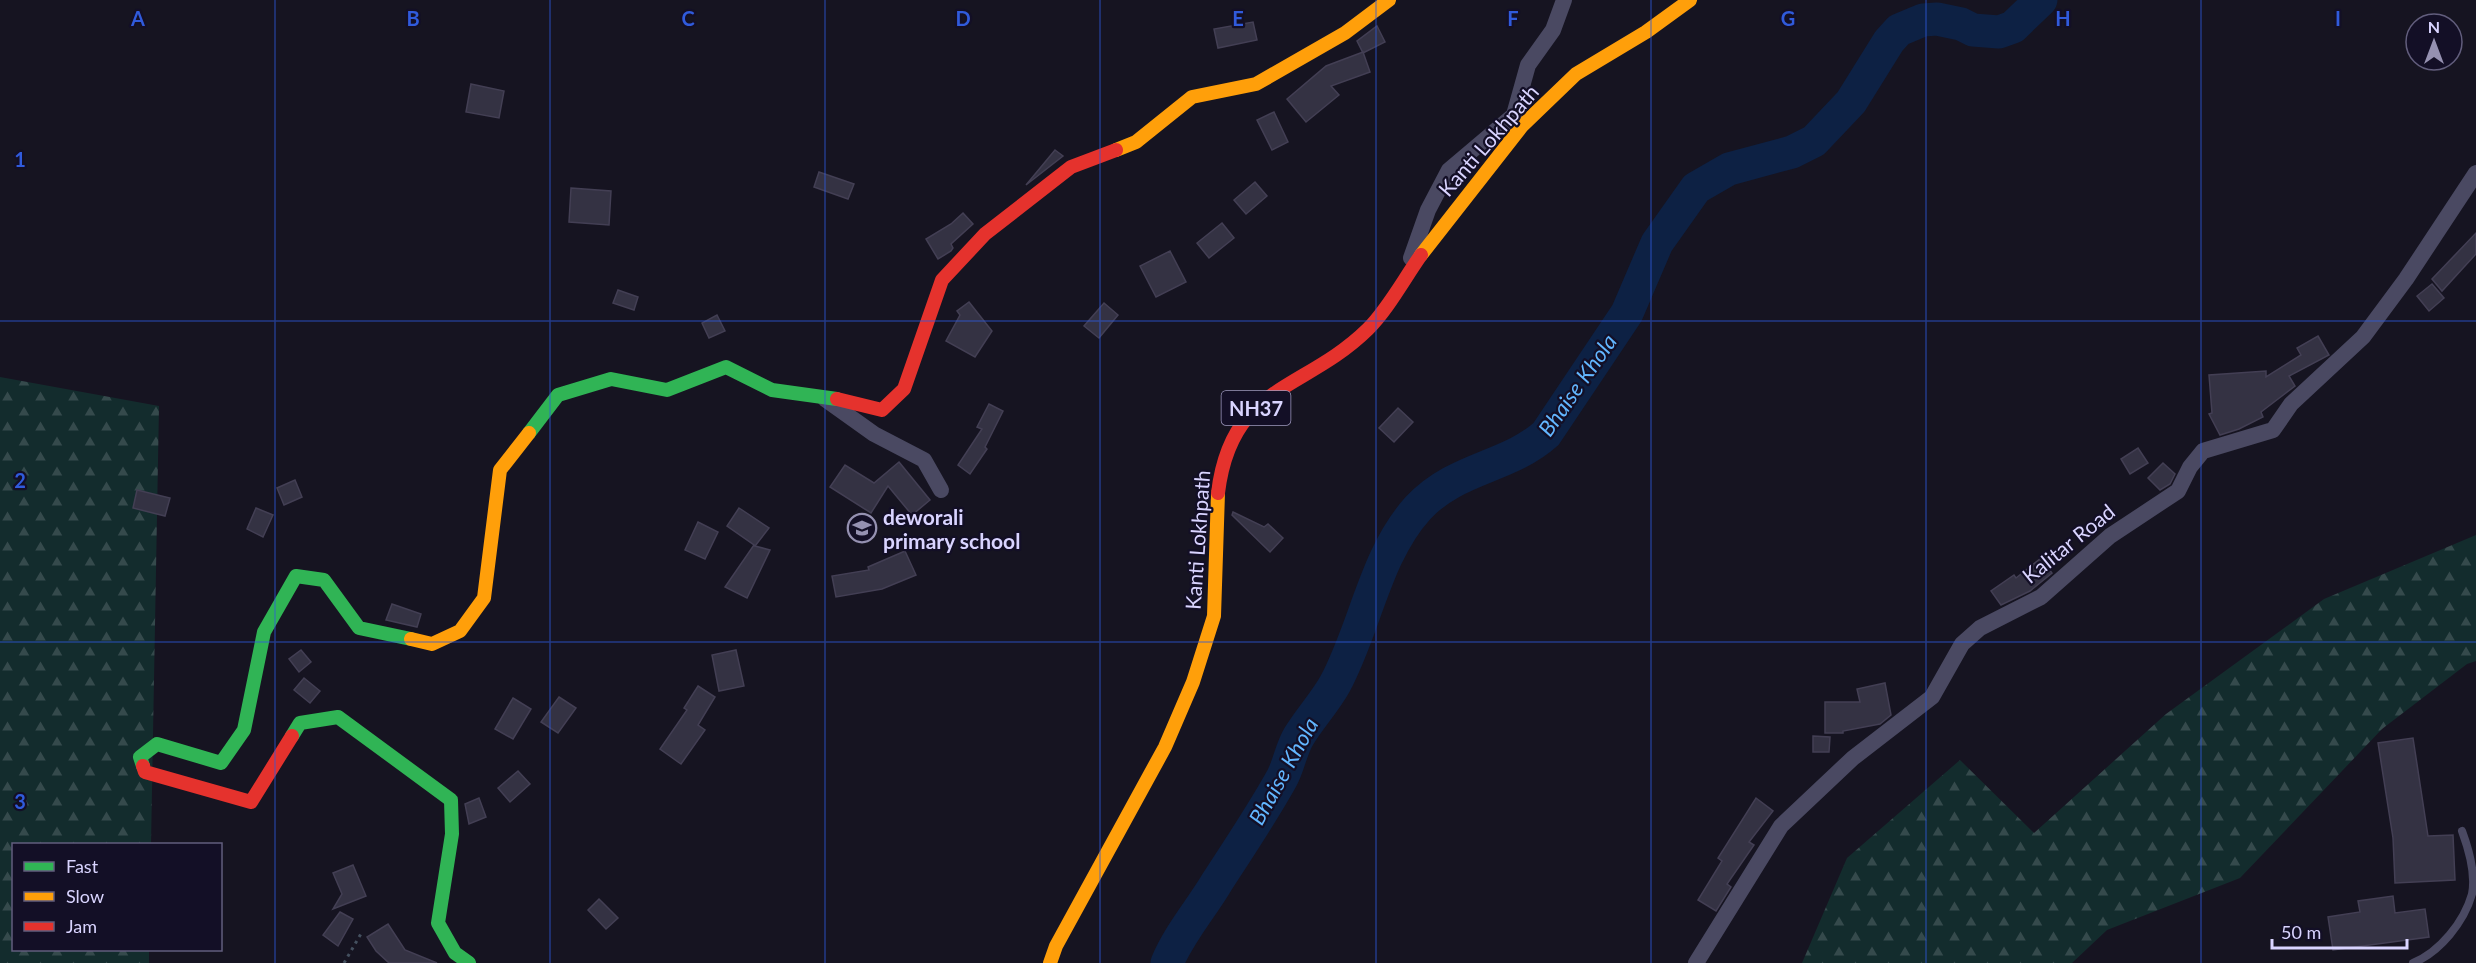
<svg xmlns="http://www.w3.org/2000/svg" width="2476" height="963" font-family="Lato,sans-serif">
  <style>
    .forest { fill: url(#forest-firs) }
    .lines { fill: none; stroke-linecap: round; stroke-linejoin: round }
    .river { stroke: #0d2144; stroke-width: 33 }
    .building { fill: #343243; stroke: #433f54; stroke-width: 1.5 }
    .path { stroke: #44505f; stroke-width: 3; stroke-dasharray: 3 4.5; stroke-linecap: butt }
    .lane { stroke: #4a4962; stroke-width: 8 }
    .street { stroke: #4a4962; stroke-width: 16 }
    .fast { stroke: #30b455; stroke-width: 14 }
    .slow { stroke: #ff9f0a; stroke-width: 14 }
    .jam { stroke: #e5322d; stroke-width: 14 }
    .grid { fill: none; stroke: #305bdc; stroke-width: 1.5; stroke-opacity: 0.55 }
    .labels { text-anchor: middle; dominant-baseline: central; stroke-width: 4.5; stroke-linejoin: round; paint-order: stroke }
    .shield { fill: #130f26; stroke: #9e99be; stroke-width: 1.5 }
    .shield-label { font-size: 20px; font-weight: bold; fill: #d9d4ff }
    .street-label { font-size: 21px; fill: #d9d4ff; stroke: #130f26 }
    .poi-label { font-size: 21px; font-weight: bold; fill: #d9d4ff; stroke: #130f26; text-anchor: start }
    .water-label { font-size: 22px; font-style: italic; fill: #62b6ff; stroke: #130f26 }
    .grid-label { font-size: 20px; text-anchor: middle; font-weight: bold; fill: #305bdc; stroke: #130f26; stroke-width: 4.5; stroke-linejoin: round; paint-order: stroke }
  </style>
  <defs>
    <pattern id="forest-firs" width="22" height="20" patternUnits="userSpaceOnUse" patternTransform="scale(1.5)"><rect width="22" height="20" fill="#132c2d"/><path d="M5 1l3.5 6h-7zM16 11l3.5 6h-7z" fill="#354a4c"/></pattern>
  </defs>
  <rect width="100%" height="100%" fill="#161421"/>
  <g class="forest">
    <polygon points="0,377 159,406 151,844 14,844 14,950 149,950 149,963 0,963"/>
    <polygon points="2476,535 2476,661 2467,664 2382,729 2240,878 2107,930 2072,963 1802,963 1847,858 1960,760 2034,833 2166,714 2324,599"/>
  </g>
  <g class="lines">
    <path class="river" d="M1167,963C1179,934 1201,909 1217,882C1239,848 1262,814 1282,778C1289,765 1291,749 1299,736C1310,718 1325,702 1335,684C1365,629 1375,555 1418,508C1456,467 1508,468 1546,434L1627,313L1657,243L1696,188L1729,169L1792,152L1814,141L1851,102L1889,41L1899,30L1923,20L1937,19L1961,24L1973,30L1999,32L2013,27L2041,0"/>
  </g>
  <g class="building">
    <polygon points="1253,22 1257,40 1218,48 1214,29"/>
    <polygon points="1377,26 1385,42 1363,53 1357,41"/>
    <polygon points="1363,52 1370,72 1331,86 1339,95 1306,122 1287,99 1326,66"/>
    <polygon points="471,84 504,91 499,118 466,112"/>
    <polygon points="1274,112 1288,142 1272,150 1257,120"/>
    <polygon points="1055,150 1063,156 1026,185"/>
    <polygon points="819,172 854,184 848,199 814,187"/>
    <polygon points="1255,182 1267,196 1246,214 1234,200"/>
    <polygon points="571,188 611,191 609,225 569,222"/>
    <polygon points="963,213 973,224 951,244 953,248 951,251 938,259 926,239 951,224"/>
    <polygon points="1222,223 1234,238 1209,258 1197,243"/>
    <polygon points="2476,233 2476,254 2442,291 2432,279"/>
    <polygon points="1170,251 1186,282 1156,297 1140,266"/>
    <polygon points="2432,284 2444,298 2429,311 2417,296"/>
    <polygon points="618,290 638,297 634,310 613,303"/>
    <polygon points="969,302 992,331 975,357 946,341 960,315 957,311"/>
    <polygon points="1104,303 1118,315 1099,338 1084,326"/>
    <polygon points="717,315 725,331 709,338 702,323"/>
    <polygon points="2318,336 2329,355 2289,376 2295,386 2261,412 2263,417 2239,429 2220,435 2209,414 2212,413 2209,375 2266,371 2266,377 2301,355 2297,348"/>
    <polygon points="989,404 1003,411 985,447 987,449 970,474 958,465 982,429 977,427"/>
    <polygon points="1398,408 1413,422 1394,442 1379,428"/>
    <polygon points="2138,448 2148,463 2130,474 2121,459"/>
    <polygon points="899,462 930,500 912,515 888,486 871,513 830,487 845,465 874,483"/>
    <polygon points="2163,463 2175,474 2170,484 2160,490 2148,478"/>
    <polygon points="295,480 302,497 284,505 277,488"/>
    <polygon points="137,490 170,498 165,516 133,508"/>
    <polygon points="256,508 273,515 263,537 247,529"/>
    <polygon points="739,508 769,528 755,546 770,550 747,598 725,587 754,545 727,526"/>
    <polygon points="1233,512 1264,527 1268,524 1283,538 1270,552 1232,515"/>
    <polygon points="698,522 718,532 705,559 685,550"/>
    <polygon points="905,551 916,575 882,589 836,597 832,576 869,570 868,567"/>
    <polygon points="2041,558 2052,573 2030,591 2001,605 1991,591 2014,575 2016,578"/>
    <polygon points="392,604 421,614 417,627 386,620"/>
    <polygon points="301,650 311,662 299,672 289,659"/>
    <polygon points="736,650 744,686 719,691 712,655"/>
    <polygon points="304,678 320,691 310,703 294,690"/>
    <polygon points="1885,683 1891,715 1880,724 1843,731 1843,733 1825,733 1825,702 1860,702 1857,689"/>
    <polygon points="698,686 715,697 698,725 705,730 681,764 660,749 687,710 684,708"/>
    <polygon points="559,697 576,708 558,733 541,722"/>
    <polygon points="513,698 531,709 513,739 495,729"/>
    <polygon points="1813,736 1830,737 1829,752 1813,752"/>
    <polygon points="2413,738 2428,836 2453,835 2455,880 2395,883 2393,838 2378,743"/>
    <polygon points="518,771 530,784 510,802 498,788"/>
    <polygon points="479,798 486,817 469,824 465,804"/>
    <polygon points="1756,798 1773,811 1749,842 1754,845 1727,884 1731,887 1716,911 1698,900 1722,861 1718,858"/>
    <polygon points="353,865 366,896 333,909 342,894 333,873"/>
    <polygon points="2393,896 2395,913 2425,909 2429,937 2333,950 2328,917 2360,912 2358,901"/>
    <polygon points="599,899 618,918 606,929 588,910"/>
    <polygon points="340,912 353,919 338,946 323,935"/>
    <polygon points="388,924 405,950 437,963 389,963 376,951 367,937"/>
  </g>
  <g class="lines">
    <polyline class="path" points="344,963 362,932"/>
    <path class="lane" d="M2413,963C2440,952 2464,922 2472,894C2476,874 2469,850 2462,831"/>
    <g class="street">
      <polyline points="1411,258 1428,210 1449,170 1514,115 1528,65 1553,30 1564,0"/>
      <polyline points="825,399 874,434 924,460 941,490"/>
      <polyline points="1696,963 1781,826 1853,758 1932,697 1962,644 1980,628 2041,597 2110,536 2178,491 2190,467 2203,451 2273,430 2291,404 2363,337 2406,279 2476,173"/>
    </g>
    <g class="fast">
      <polyline points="529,433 558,395 611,379 667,390 726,367 772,390 837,399"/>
      <polyline points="292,736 300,723 338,717 451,800 452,834 438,923 455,953 469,963"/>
      <polyline points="143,766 140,757 157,744 221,763 244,730 264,632 296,576 324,580 359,628 411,639"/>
    </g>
    <g class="slow">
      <polyline points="1116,150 1136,142 1192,97 1256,84 1345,33 1389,0"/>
      <polyline points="1421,255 1522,126 1576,74 1646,32 1690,0"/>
      <polyline points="411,639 432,644 460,631 484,598 500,470 529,433"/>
      <polyline points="1050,963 1056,946 1165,747 1193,682 1214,616 1218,493"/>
    </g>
    <g class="jam">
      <polyline points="837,399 882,410 904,389 942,280 985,234 1071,167 1116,150"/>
      <path d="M1218,493C1231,384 1304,392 1368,329C1388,309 1404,279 1421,255"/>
      <polyline points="143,766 145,772 251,802 292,736"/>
    </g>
  </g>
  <path class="grid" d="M275,0V963M550,0V963M825,0V963M1100,0V963M1376,0V963M1651,0V963M1926,0V963M2201,0V963M0,321H2476M0,642H2476"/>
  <defs>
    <g id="school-ring" transform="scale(1.5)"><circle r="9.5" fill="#130f26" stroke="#9591b1" stroke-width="1.5"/><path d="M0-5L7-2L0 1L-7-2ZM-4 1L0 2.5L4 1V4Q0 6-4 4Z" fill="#9591b1"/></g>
  </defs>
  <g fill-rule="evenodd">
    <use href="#school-ring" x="862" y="528"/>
  </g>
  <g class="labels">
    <rect class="shield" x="1221.5" y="391" width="69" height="34" rx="4.5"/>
    <g class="shield-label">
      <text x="1256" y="408">NH37</text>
    </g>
    <g class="street-label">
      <text transform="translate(1488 140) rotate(-49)">Kanti Lokhpath</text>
      <text transform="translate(1197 540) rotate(-86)">Kanti Lokhpath</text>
      <text transform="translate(2068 543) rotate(-39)">Kalitar Road</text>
    </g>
    <g class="poi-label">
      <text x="883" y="516">deworali<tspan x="883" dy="24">primary school</tspan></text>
    </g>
    <g class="water-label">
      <text transform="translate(1577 385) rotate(-55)">Bhaise Khola</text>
      <text transform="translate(1283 771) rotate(-61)">Bhaise Khola</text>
    </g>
  </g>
  <g class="grid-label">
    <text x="138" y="26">A</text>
    <text x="413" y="26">B</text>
    <text x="688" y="26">C</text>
    <text x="963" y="26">D</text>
    <text x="1238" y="26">E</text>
    <text x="1513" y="26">F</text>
    <text x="1788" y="26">G</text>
    <text x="2063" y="26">H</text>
    <text x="2338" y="26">I</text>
    <text x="20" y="167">1</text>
    <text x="20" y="488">2</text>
    <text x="20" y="809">3</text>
  </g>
  <rect x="12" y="843" width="210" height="108" fill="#130f26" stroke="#625e7d" stroke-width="1.5"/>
  <rect x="24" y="862" width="30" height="9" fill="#30b455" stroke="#625e7d" stroke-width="1.5"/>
  <text x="66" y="873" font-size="18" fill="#d9d4ff">Fast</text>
  <rect x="24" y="892" width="30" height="9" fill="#ff9f0a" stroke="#625e7d" stroke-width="1.5"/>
  <text x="66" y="903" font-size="18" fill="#d9d4ff">Slow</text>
  <rect x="24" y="922" width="30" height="9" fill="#e5322d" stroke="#625e7d" stroke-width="1.5"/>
  <text x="66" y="933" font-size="18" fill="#d9d4ff">Jam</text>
  <g transform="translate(2434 42)"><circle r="28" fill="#130f26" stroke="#625e7d" stroke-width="1.5"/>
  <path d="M0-4.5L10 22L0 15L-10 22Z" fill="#9591b1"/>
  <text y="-9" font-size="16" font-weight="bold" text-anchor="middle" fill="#d9d4ff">N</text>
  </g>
  <path d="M2272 939v9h135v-9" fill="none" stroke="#d9d4ff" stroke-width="3"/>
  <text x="2281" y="939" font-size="18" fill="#d9d4ff" stroke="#130f26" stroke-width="4.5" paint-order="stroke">50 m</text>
</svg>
